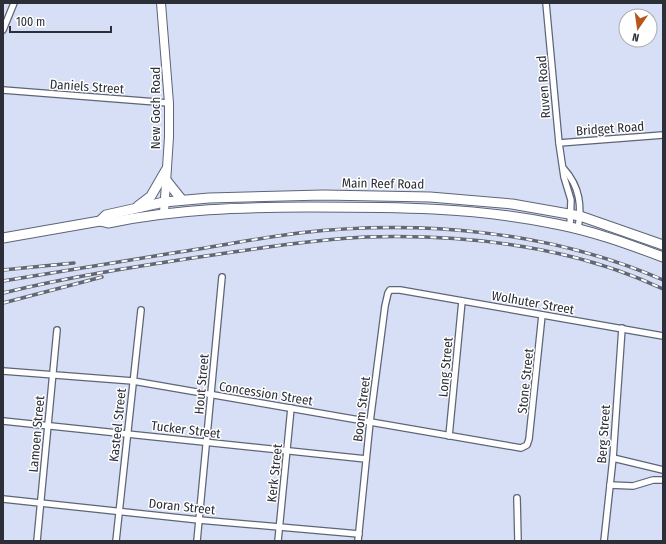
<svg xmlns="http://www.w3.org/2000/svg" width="666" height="544" font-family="'Fira Sans Condensed',sans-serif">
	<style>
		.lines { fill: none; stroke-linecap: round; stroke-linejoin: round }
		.street-casing { stroke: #5e6578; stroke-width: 8 }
		.secondary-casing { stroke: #5e6578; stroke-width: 10 }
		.primary-casing { stroke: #5e6578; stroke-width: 11 }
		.street { stroke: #fff; stroke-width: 5.5 }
		.secondary { stroke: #fff; stroke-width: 8 }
		.primary { stroke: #fff; stroke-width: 9 }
		.rail-casing { stroke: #626774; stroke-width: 3.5 }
		.rail { stroke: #fff; stroke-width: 2; stroke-dasharray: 6; stroke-linecap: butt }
		.labels { text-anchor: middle; stroke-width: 3; stroke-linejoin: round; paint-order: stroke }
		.street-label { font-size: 13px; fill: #2c2f38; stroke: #fff }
	</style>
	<rect width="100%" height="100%" fill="#d6dff5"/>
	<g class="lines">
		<g class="street-casing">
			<g id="street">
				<polyline points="546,3 559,143 564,177 571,200 570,227"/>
				<polyline points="3,30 14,3"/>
				<polyline points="3,90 169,103"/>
				<polyline points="559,143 663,135"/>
				<path d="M564,169C580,187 582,206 578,229"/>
				<polyline points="3,371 133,381 521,448 527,445 529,439 542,315"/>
				<polyline points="3,421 366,459"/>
				<polyline points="449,436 462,301"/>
				<polyline points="613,458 663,470"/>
				<polyline points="610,485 633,486 653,480 663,480"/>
				<polyline points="517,498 518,541"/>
				<polyline points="3,499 199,520 359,534"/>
				<polyline points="37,541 57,330"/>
				<polyline points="116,541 141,310"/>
				<polyline points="197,541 222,277"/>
				<polyline points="278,541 291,408"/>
				<polyline points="358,541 370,422 385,306 388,293 390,290 400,290 663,336"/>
				<polyline points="604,541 613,458 622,328"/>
			</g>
		</g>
		<g class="secondary-casing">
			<polyline id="secondary" points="161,3 169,103 169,137 164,213"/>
		</g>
		<g class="primary-casing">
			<g id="primary">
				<polyline points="166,180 182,200"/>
				<polyline points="138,206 151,196 166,170"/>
				<polyline points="100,221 106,215 164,202 209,198 323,195 430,197 512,204 580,216 663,245"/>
				<path d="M3,238L100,221L108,223C175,209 242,207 310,207C392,207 475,207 556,224C593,231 628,244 663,257"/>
			</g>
		</g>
		<use href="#street" class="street"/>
		<use href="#secondary" class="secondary"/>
		<use href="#primary" class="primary"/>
		<g class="rail-casing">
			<g id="rail">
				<polyline points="3,270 74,263"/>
				<path d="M3,281C62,271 121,262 179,252C219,246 259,238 299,233C420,219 551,231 663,280"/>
				<path d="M3,293C68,277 133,267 199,257C254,249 310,240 366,237C466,234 572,246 663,289"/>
				<polyline points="3,303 102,277"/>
			</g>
		</g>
		<use href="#rail" class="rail"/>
	</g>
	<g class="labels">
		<g class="street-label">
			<text transform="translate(87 86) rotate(4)" y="5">Daniels Street</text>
			<text transform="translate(543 87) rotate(-94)" y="5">Ruven Road</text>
			<text transform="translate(155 108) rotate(-90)" y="5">New Goch Road</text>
			<text transform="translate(610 128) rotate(-4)" y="5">Bridget Road</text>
			<text transform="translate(383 183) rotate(1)" y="5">Main Reef Road</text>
			<text transform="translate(533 302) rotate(10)" y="5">Wolhuter Street</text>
			<text transform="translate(445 367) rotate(-85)" y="5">Long Street</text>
			<text transform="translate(525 381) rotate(-84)" y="5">Stone Street</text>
			<text transform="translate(201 384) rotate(-85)" y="5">Hout Street</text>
			<text transform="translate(266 393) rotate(9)" y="5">Concession Street</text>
			<text transform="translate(361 409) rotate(-83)" y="5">Boom Street</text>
			<text transform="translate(117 425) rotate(-84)" y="5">Kasteel Street</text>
			<text transform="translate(186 429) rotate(7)" y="5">Tucker Street</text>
			<text transform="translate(36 434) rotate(-85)" y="5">Lamoen Street</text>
			<text transform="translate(603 434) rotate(-86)" y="5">Berg Street</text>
			<text transform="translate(274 473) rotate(-84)" y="5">Kerk Street</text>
			<text transform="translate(182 506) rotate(6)" y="5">Doran Street</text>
		</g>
	</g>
	<rect width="666" height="544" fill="none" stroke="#2c2f38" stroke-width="8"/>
	<g transform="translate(638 28) rotate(193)"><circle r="19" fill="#ffffff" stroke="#abacaf"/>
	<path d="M0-3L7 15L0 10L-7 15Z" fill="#b7551a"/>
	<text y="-6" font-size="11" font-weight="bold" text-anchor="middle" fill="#2c2f38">N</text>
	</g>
	<path d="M10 26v6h101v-6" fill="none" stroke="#2c2f38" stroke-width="2"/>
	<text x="16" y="26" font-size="12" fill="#2c2f38" stroke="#ffffff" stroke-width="3" paint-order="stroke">100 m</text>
</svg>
